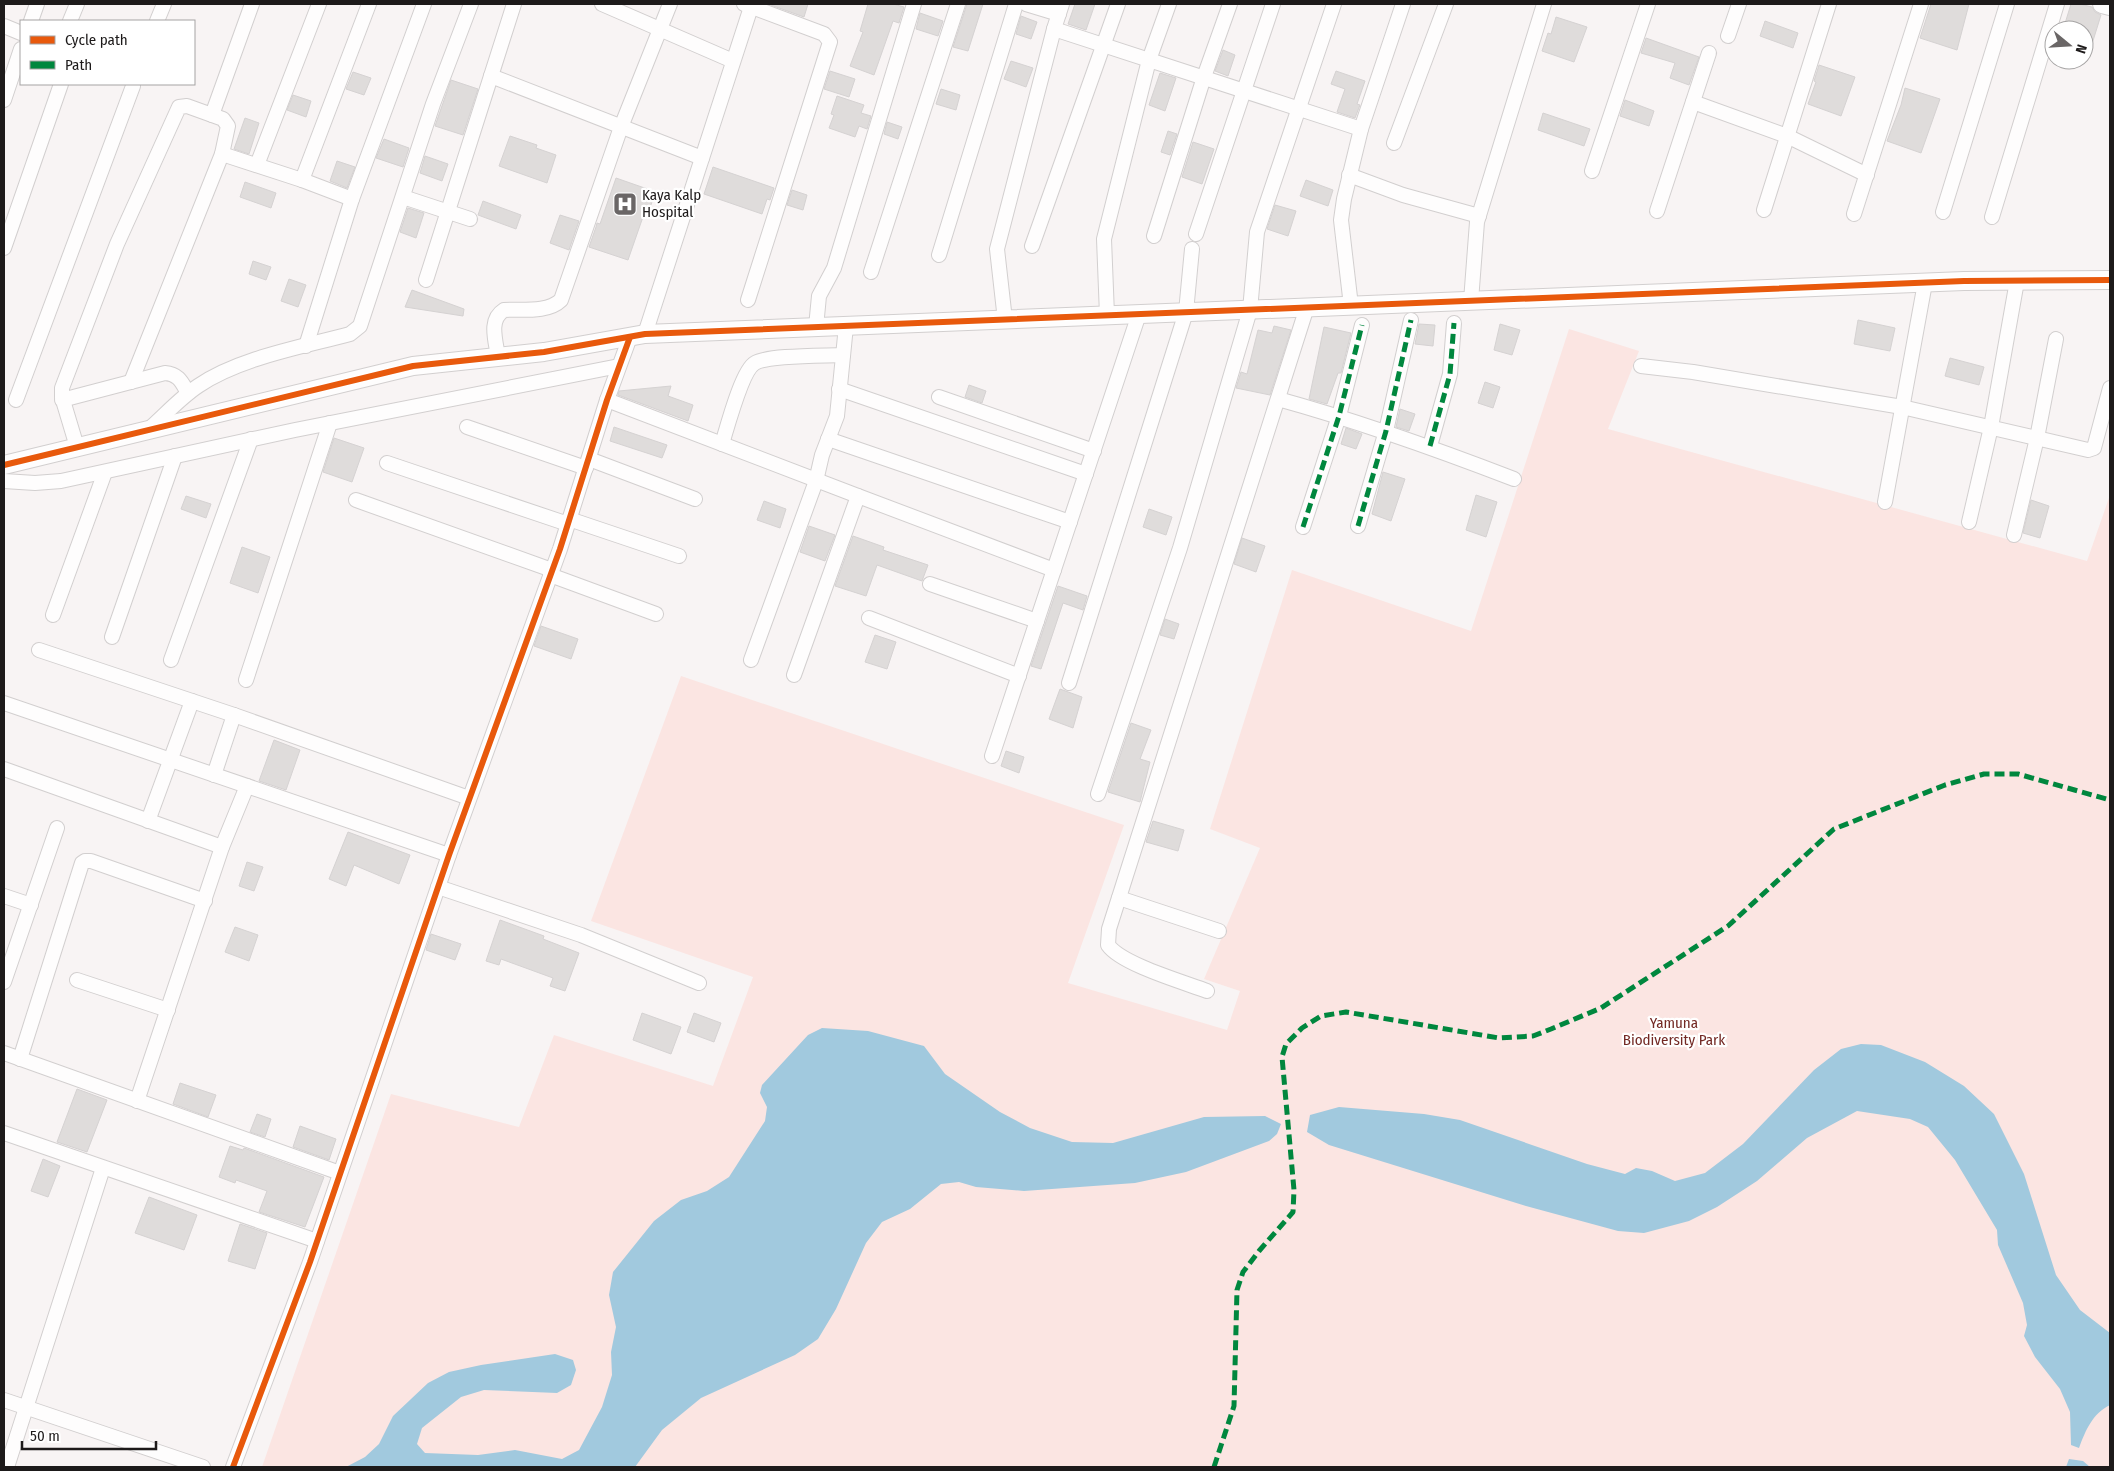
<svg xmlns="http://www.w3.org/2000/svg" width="2114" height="1471" font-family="'Fira Sans Condensed',sans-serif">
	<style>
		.green { fill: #fbe5e2 }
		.water { fill: #a1c9de }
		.building { fill: #dfdcdb; stroke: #d5d2d2 }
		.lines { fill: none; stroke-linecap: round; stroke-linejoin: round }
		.minor-casing { stroke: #d2cfcf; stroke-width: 16 }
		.tertiary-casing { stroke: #d2cfcf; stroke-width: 20 }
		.minor { stroke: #fefdfd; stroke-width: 14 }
		.tertiary { stroke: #fefdfd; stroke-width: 18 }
		.quiet { stroke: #00873e; stroke-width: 5; stroke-dasharray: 10 5; stroke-linecap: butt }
		.cycleway-casing { stroke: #fff; stroke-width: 9 }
		.cycleway { stroke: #e8590c; stroke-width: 6 }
		.labels { text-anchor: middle; stroke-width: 4.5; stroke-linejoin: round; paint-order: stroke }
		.poi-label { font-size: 15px; fill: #1d1a1a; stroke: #fff; text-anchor: start }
		.park-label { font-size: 15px; fill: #732924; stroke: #fff }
	</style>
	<rect width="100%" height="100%" fill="#f8f4f4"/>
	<polygon class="green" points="1569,329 1639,351 1608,429 2087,561 2110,495 2110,1467 262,1467 391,1094 519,1127 554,1035 713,1086 753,977 591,921 681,676 1124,825 1068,983 1227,1030 1240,991 1204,979 1260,848 1210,829 1292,570 1471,631"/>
	<g class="water">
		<polygon points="822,1028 868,1031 924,1046 945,1074 1000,1112 1030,1128 1072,1142 1113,1143 1204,1117 1265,1116 1281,1124 1277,1134 1269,1141 1186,1172 1135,1183 1024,1191 976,1187 959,1182 941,1184 910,1209 882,1222 866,1243 836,1309 818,1339 795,1355 701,1398 662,1430 635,1467 346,1467 365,1457 379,1444 393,1416 428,1383 449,1372 481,1365 555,1354 573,1360 576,1370 571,1385 557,1393 484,1390 461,1397 422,1428 417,1444 425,1453 478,1455 515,1450 562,1459 579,1450 602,1407 612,1375 611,1352 616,1327 609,1295 613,1272 654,1221 681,1200 707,1191 729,1177 765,1121 767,1107 760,1093 762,1085 808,1035"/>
		<path d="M1861,1044L1881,1045L1925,1062L1964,1086L1994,1114L2024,1174L2056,1275L2080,1310L2110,1333V1405C2092,1414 2086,1430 2079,1448L2071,1445L2070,1412L2060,1389L2035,1357L2024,1336L2027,1325L2023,1303L1998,1245L1997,1230L1955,1160L1928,1127L1910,1119L1857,1111L1807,1138L1757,1181L1717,1207L1689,1221L1644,1233L1618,1231L1526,1206L1329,1145L1307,1132L1310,1115L1339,1107L1424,1114L1460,1120L1587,1164L1625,1174L1636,1168L1652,1171L1675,1181L1705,1173L1743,1144L1814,1070L1841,1049Z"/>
		<polygon points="2069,1459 2083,1461 2090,1467 2066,1467"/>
	</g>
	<g class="building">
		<polygon points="768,4 808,4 804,17"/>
		<polygon points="868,4 893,4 904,7 899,23 893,21 874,75 850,66 863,32 860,31"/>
		<polygon points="967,4 983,4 968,51 953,47"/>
		<polygon points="1075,4 1095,4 1086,30 1068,24"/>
		<polygon points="1931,4 1969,4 1957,50 1920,38"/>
		<polygon points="2071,4 2080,4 2092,7 2095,12 2101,15 2087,60 2084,59 2084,30 2063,30"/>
		<polygon points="920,13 943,21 938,36 916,29"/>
		<polygon points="1021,16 1037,22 1031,39 1016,34"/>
		<polygon points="1556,17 1587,27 1574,62 1542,51 1548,33 1551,34"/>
		<polygon points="1765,21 1798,33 1793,48 1760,36"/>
		<polygon points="1646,38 1699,57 1689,85 1670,78 1675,63 1641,53"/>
		<polygon points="1223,50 1235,55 1228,76 1215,71"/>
		<polygon points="1011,61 1033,68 1026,87 1004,79"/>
		<polygon points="1819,65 1855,77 1841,116 1808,104 1816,82 1814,81"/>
		<polygon points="830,71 855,79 849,97 824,89"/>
		<polygon points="1336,71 1365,81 1357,104 1360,105 1355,118 1337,112 1345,89 1331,84"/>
		<polygon points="353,72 371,78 364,95 346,89"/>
		<polygon points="1160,73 1176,78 1165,111 1149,105"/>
		<polygon points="451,80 478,89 463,135 435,126"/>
		<polygon points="1905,88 1940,99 1921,153 1887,141 1901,105"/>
		<polygon points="941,89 960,95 956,110 936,104"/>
		<polygon points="293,95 311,101 306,117 287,110"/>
		<polygon points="837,96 864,105 861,113 871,116 867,129 859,126 855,137 829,128 834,115 831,114"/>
		<polygon points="1625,100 1654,111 1649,126 1620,116"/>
		<polygon points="1543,113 1590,129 1584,146 1538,130"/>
		<polygon points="245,118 259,123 249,154 234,149"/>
		<polygon points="887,122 902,127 898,139 884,134"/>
		<polygon points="1168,131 1177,134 1170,155 1161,152"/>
		<polygon points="510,136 537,145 536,148 556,155 547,183 499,166"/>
		<polygon points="384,139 409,148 403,167 376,158"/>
		<polygon points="1193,142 1214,149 1202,184 1182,177"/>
		<polygon points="425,156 448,164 442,181 420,173"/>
		<polygon points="337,161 355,167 347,188 330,181"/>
		<polygon points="713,167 774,188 770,200 767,199 762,214 704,194"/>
		<polygon points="616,178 656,192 647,215 644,214 628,260 589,247 596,227 597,223 600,224"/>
		<polygon points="1306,180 1333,190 1328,206 1300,196"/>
		<polygon points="245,182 276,193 271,208 240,197"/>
		<polygon points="792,190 807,195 803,210 787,205"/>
		<polygon points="483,201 521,215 516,229 478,215"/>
		<polygon points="1275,205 1296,211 1288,236 1267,229"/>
		<polygon points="408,208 424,213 416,238 400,232"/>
		<polygon points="560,215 579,221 569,250 550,243"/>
		<polygon points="253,261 271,267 266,280 249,274"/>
		<polygon points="289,279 306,285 298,307 281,301"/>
		<polygon points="412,290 464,309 463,316 405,307"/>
		<polygon points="1858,320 1895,328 1890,351 1854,344"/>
		<polygon points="1419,324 1435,325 1433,346 1415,344"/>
		<polygon points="1500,324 1520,330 1512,355 1494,350"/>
		<polygon points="1274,326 1291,330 1270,395 1236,388 1241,372 1247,374 1258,330 1272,333"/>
		<polygon points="1324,327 1351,333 1341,373 1338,373 1327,404 1309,399"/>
		<polygon points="1950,358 1984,367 1979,385 1945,376"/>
		<polygon points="1485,382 1500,387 1493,408 1478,403"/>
		<polygon points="969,385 986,391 982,403 965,397"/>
		<polygon points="671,386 668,396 693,405 688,421 618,395 619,391"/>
		<polygon points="1400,409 1415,414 1409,431 1396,427"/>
		<polygon points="614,427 667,445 662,458 610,441"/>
		<polygon points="1346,428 1362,434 1356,449 1341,444"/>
		<polygon points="334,438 364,448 352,482 323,472"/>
		<polygon points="1383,472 1405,479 1391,521 1372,514"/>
		<polygon points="1476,495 1497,502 1486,537 1466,530"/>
		<polygon points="186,496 211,504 206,518 181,509"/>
		<polygon points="2031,500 2049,506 2040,538 2023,533"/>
		<polygon points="764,501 786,509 780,528 757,520"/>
		<polygon points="1149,509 1172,517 1166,535 1143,527"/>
		<polygon points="809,526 835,535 825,561 800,552"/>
		<polygon points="853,536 884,547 883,550 928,565 922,581 877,565 866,596 835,586"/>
		<polygon points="1242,538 1265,546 1256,572 1234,564"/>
		<polygon points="242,547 270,557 258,593 230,583"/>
		<polygon points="1058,586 1087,596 1083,610 1063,603 1041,669 1031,666"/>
		<polygon points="1165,619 1179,624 1174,639 1160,635"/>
		<polygon points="541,626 578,639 571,659 534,646"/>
		<polygon points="875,635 896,642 887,669 865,662"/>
		<polygon points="1060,689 1082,697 1073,728 1049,719"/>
		<polygon points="1131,723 1151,730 1140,759 1150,762 1140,802 1108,792"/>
		<polygon points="274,740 300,750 286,790 259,781"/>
		<polygon points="1006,751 1024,757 1019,773 1001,766"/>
		<polygon points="1153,821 1184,830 1178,851 1146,842"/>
		<polygon points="348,832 410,855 399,884 354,865 346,886 329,879"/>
		<polygon points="247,862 263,867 254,891 239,886"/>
		<polygon points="500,920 544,936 543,939 579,953 565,991 550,986 553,978 501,959 499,965 486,961"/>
		<polygon points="235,927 258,935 249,961 225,952"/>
		<polygon points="431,934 461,944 455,960 426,950"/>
		<polygon points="642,1013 681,1027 671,1054 633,1040"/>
		<polygon points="694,1013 721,1023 714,1042 687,1032"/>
		<polygon points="180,1083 216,1095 208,1117 173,1104"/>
		<polygon points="77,1089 107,1100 87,1152 57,1142"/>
		<polygon points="257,1114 271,1119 265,1137 250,1132"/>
		<polygon points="300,1126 336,1139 329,1160 293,1147"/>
		<polygon points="230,1146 243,1150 244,1148 324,1177 305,1227 259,1212 267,1191 236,1180 235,1183 219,1177"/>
		<polygon points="43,1159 60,1166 48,1197 31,1191"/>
		<polygon points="149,1197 197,1215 184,1250 135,1233"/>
		<polygon points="240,1224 267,1233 255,1269 228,1261"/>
	</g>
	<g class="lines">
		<g class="minor-casing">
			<g id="minor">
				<polyline points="602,4 733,61"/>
				<polyline points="744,4 824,34 830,42 748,300"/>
				<polyline points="1026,4 1059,14"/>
				<polyline points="31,21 37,4"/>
				<polyline points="70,21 77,4"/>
				<polyline points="157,21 164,4"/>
				<polyline points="4,26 21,33"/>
				<polyline points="1054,29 1361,129"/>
				<polyline points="1728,36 1739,4"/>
				<polyline points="491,76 702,158"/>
				<polyline points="4,100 21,49"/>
				<polyline points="1693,102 1787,136 1867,175"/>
				<polyline points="1394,143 1446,4"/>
				<polyline points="222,154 302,180"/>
				<polyline points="257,165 319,4"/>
				<polyline points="1592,171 1648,4"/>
				<polyline points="1349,175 1403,195 1479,216"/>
				<polyline points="403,197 470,219"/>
				<polyline points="352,199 302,180 369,4"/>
				<polyline points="1764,210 1829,4"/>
				<polyline points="1657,211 1709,53"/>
				<polyline points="1943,212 2007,4"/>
				<polyline points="1854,214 1921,4"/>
				<polyline points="1992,217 2057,4"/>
				<polyline points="1196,234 1273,4"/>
				<polyline points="1154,236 1204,77 1230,4"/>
				<polyline points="1032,246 1118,4"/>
				<polyline points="4,248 61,84"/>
				<polyline points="939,255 1016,4"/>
				<polyline points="871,272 958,4"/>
				<polyline points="426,280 514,4"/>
				<polyline points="1471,301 1477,222 1544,4"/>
				<polyline points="1351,306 1341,220 1344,199 1361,129 1403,4"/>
				<polyline points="1107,315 1104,239 1149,60 1169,4"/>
				<polyline points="1005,320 997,249 1054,29 1062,4"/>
				<polyline points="816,327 819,296 834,268 914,4"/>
				<polyline points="645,334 752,4"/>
				<polyline points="306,346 352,199 424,4"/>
				<path d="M498,357C496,341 488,320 504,310C521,309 548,313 561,300L621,127L670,4"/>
				<polyline points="1641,366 1693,372 1902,407 2088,450 2094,448 2110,388"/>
				<polyline points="131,382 222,154 228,126 223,119 212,115 252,4"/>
				<polyline points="839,389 1086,474"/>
				<polyline points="939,397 1094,451"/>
				<path d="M1278,399C1358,421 1436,449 1514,479"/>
				<polyline points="16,400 133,86"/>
				<path d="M62,400L165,373C179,374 182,383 188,393"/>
				<polyline points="607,400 858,496 794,675"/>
				<polyline points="467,427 586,468"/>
				<path d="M149,429C165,415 180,398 198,386C239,358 302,347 350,334L360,326L433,104L471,4"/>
				<polyline points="828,439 1070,522"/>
				<path d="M722,444C727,428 742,370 755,363C768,355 825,356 843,355"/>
				<polyline points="1430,446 1450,374 1454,323"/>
				<polyline points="77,447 62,397 62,388 117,244 179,107 187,106 212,115"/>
				<polyline points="589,459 695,499"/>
				<polyline points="387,463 568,524"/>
				<polyline points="4,481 35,483 61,481 295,430 619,366"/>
				<polyline points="858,496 1054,570"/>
				<polyline points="356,500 552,570"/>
				<polyline points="1885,502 1925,283"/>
				<polyline points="569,519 679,556"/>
				<polyline points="1969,522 1991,427 2017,281"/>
				<polyline points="1358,526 1386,431 1411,320"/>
				<polyline points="1303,527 1339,416 1362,325"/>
				<polyline points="2014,535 2037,438 2056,339"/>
				<polyline points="550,575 656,614"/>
				<polyline points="930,584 1037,621"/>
				<polyline points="53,615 105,472"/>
				<polyline points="869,618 1019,676"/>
				<polyline points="112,637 175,456"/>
				<polyline points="39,650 234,715 469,798"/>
				<polyline points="171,660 251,439"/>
				<polyline points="751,660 816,481 822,455 837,416 846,326"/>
				<polyline points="246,680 330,423"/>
				<polyline points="1069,683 1186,312 1192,249"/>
				<polyline points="4,703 449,855"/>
				<polyline points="992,756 1139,314"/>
				<polyline points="4,769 222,847"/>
				<polyline points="214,775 234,715"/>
				<polyline points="1098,794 1180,548 1250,310 1257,232 1334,4"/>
				<polyline points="148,821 192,701"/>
				<polyline points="438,887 581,935 699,983"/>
				<polyline points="4,896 31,905"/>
				<polyline points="1119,898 1219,931"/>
				<polyline points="77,980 168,1010"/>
				<polyline points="4,982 57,828"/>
				<path d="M1207,991C1183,982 1121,964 1108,945L1109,929L1307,307"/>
				<polyline points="4,1053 340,1173"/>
				<polyline points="20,1059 82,863 85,861 91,861 205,901"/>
				<polyline points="137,1101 222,847 247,786"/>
				<polyline points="4,1133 317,1241"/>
				<polyline points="4,1400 203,1467"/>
				<polyline points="7,1467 103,1168"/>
				<polyline points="233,1467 310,1262 449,855 560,549 607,400 630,337"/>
			</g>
		</g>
		<g class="tertiary-casing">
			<g id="tertiary">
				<polyline points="2102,4 2110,6"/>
				<polyline points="4,465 413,366 544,352 645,334 1964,281 2110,280"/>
			</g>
		</g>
		<use href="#minor" class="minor"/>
		<use href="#tertiary" class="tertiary"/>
		<g class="quiet">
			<polyline points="1430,446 1450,374 1454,323"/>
			<polyline points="1358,526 1386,431 1411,320"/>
			<polyline points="1303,527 1339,416 1362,325"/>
			<polyline points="1214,1467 1234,1406 1237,1290 1243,1272 1259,1251 1293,1212 1294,1190 1282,1057 1286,1044 1302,1028 1321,1016 1346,1012 1499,1038 1533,1036 1551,1029 1601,1008 1728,926 1834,829 1945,785 1984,774 2018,774 2110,800"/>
		</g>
		<g class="cycleway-casing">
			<g id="cycleway">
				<polyline points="4,465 413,366 544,352 645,334 1964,281 2110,280"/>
				<polyline points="233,1467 310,1262 449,855 560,549 607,400 630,337"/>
			</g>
		</g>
		<use href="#cycleway" class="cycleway"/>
	</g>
	<defs>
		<g id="hospital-square" transform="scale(1.25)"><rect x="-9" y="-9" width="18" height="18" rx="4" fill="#6a6666" stroke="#fff"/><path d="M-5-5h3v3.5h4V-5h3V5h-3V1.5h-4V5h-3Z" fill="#fff"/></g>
	</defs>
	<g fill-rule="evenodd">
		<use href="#hospital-square" x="625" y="204"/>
	</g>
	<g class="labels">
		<g class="poi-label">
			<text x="642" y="200">Kaya Kalp<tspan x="642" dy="17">Hospital</tspan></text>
		</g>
		<g class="park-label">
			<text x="1674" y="1028">Yamuna<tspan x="1674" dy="17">Biodiversity Park</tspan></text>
		</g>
	</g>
	<rect width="2114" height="1471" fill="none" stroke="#1d1a1a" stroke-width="10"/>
	<rect x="20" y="20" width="175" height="65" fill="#ffffff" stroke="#a5a3a3"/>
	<rect x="30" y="36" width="25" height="8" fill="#e8590c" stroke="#a5a3a3"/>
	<text x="65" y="45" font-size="15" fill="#1d1a1a">Cycle path</text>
	<rect x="30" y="61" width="25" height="8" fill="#00873e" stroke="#a5a3a3"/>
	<text x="65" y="70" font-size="15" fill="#1d1a1a">Path</text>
	<g transform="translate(2069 45) rotate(108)"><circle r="24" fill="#ffffff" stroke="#a5a3a3"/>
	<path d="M0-4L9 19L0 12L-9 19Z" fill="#6a6666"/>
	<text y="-8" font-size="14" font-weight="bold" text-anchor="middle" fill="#1d1a1a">N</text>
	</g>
	<path d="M22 1441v8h134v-8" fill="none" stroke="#1d1a1a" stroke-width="2.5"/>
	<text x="30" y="1441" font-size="15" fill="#1d1a1a" stroke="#ffffff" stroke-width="4" paint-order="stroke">50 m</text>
</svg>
